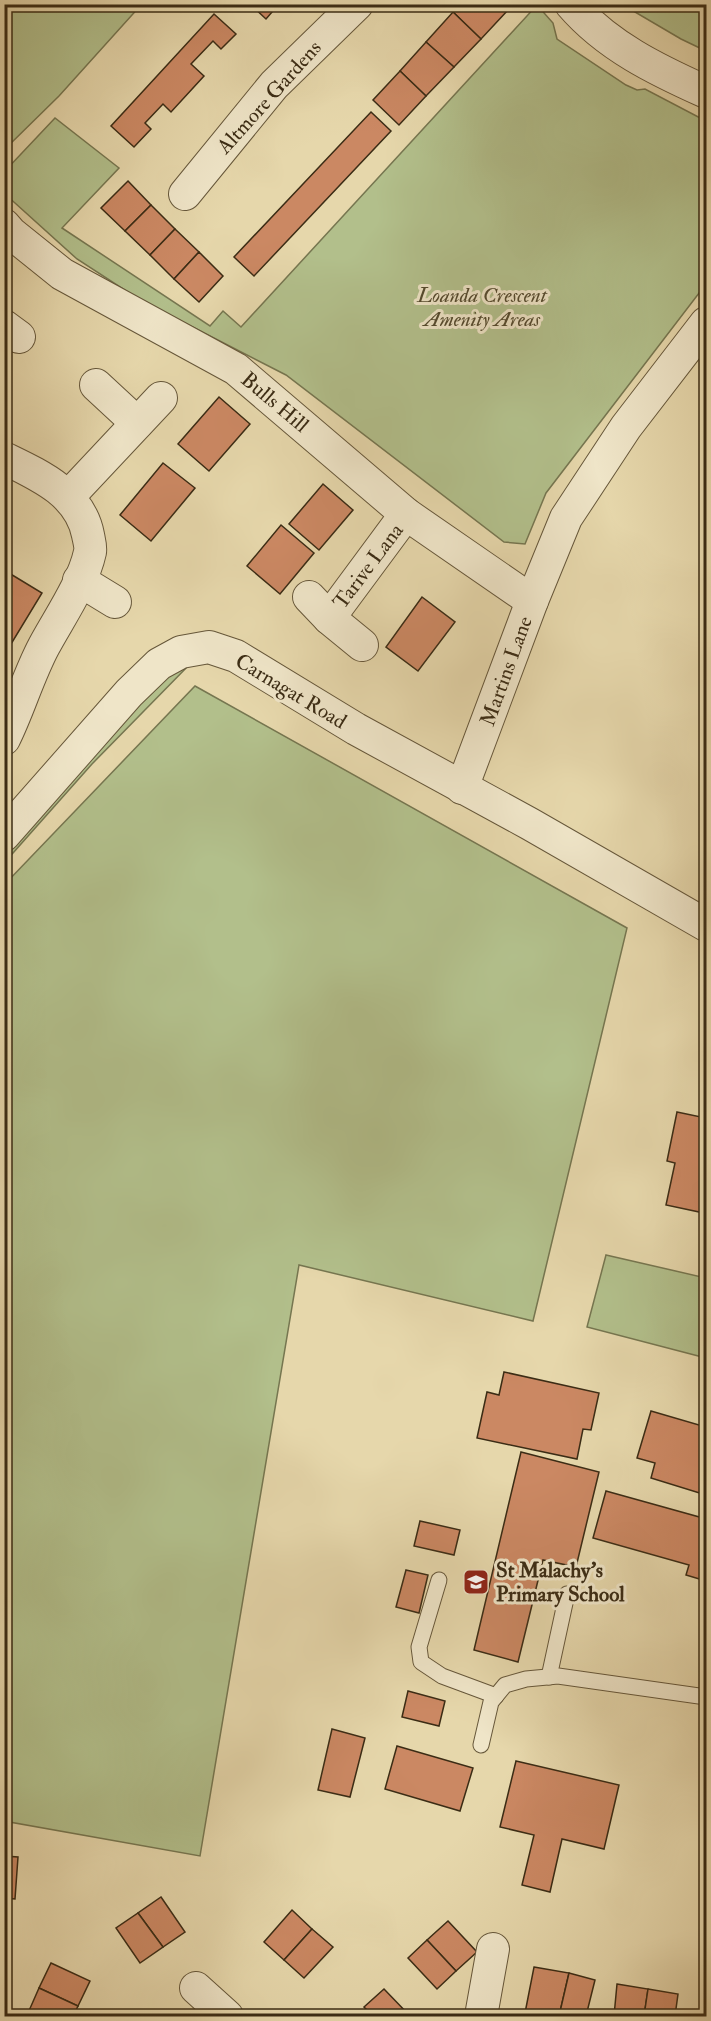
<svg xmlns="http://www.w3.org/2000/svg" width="711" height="2021" font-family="'IM FELL Double Pica',serif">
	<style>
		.green { fill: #b2bf8b; stroke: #767650; stroke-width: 1.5 }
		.building { fill: #cb8863; stroke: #3b2c15; stroke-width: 1.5 }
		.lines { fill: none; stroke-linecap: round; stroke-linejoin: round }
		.service-casing { stroke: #66573a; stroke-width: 17 }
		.minor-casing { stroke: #66573a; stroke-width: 34 }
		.service { stroke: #efe5c8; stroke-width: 15 }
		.minor { stroke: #efe5c8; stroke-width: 32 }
		.labels { text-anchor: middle; stroke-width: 6; stroke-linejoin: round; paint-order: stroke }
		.street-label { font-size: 21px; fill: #3b2c15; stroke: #efe5c8 }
		.park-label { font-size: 21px; font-style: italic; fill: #53492d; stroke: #efe5c8 }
		.poi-label { font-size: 21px; font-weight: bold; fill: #3b2c15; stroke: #efe5c8; text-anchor: start }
	</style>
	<rect width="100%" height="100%" fill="#e6d7ab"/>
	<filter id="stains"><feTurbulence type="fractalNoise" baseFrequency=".00333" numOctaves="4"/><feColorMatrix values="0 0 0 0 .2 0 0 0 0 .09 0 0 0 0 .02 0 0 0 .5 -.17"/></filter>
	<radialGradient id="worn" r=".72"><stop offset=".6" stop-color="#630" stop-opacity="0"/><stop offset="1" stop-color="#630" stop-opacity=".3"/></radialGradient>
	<g class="green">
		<polygon points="5,4 141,5 59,96 5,149"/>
		<polygon points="537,5 553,23 557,39 626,85 637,90 645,89 706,121 706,284 546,493 525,544 504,542 286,375 140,300 77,259 5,194 4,172 55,118 119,168 62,228 210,326 223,311 241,327"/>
		<polygon points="623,5 706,5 706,51 681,39"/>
		<path d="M180,664H190L92,764L5,862V855C61,790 115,720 180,664Z"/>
		<polygon points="195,686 627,928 533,1321 299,1265 200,1856 4,1821 5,884"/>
		<polygon points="606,1255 706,1278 706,1358 587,1327"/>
	</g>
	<g class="building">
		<polygon points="250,4 279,4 266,19"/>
		<polygon points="460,4 502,4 508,10 481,39 453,12"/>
		<polygon points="453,12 481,39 454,67 426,42"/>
		<polygon points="214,14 236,34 221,49 213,41 191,64 204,76 171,112 163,104 145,123 151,129 134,147 111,126"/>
		<polygon points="426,42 454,67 426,96 400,71"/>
		<polygon points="400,71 426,96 399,125 373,100"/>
		<polygon points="371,112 391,131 254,276 234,257"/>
		<polygon points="128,181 151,205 125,231 101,208"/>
		<polygon points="151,205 175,229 150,255 125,231"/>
		<polygon points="175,229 199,252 174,279 150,255"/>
		<polygon points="199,252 223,276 199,302 174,279"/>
		<polygon points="219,397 250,424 209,471 178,444"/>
		<polygon points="163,463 195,488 151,541 120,515"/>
		<polygon points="323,484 353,510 319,550 289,524"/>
		<polygon points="281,525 314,553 280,594 247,566"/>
		<polygon points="4,570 42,593 8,649 4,647"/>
		<polygon points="422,597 455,622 418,671 386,647"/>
		<polygon points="677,1112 706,1118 706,1201 704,1213 666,1205 675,1163 667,1161"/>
		<polygon points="504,1372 599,1393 591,1430 583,1429 577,1459 477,1438 487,1392 499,1395"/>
		<polygon points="651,1411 706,1427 706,1495 651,1478 655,1463 637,1458"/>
		<polygon points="521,1452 599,1472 576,1567 543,1560 518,1662 474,1650"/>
		<polygon points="606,1491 703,1518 706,1505 706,1581 686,1575 689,1565 593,1538"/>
		<polygon points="420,1521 460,1530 454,1555 414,1546"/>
		<polygon points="406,1570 428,1575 419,1613 396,1607"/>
		<polygon points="408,1691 445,1701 439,1726 402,1717"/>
		<polygon points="332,1729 365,1738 350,1797 318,1790"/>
		<polygon points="397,1746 473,1768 460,1811 385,1789"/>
		<polygon points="516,1761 619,1785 604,1849 562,1839 550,1892 522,1885 534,1835 500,1827"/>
		<polygon points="4,1856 18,1857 15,1899 4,1898"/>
		<polygon points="161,1897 185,1932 163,1947 138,1913"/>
		<polygon points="292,1910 312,1929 284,1960 264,1942"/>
		<polygon points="138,1913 163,1947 140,1963 116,1928"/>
		<polygon points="448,1921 477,1952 456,1971 427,1940"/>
		<polygon points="312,1929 333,1947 304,1978 284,1960"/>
		<polygon points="427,1940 456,1971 437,1989 408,1958"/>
		<polygon points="51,1963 90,1981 78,2006 39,1988"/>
		<polygon points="534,1967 569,1973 559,2016 540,2016 525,2013"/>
		<polygon points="569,1973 595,1980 586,2016 559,2016"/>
		<polygon points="617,1984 648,1989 644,2016 614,2016"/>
		<polygon points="39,1988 78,2006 73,2016 36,2016 28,2013"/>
		<polygon points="384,1989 410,2016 373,2016 364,2007"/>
		<polygon points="648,1989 678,1994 675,2016 644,2016"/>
	</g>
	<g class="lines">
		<g class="service-casing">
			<g id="service">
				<polyline points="439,1580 419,1647 421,1662 442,1676 496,1696"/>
				<polyline points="549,1677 567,1594"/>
				<polyline points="481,1745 491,1702 505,1685 526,1679 558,1676 706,1697"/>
			</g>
		</g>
		<g class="minor-casing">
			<g id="minor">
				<path d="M571,4C607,46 657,70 706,92"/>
				<polyline points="185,194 274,85 357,4"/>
				<polyline points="4,225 11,233 62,274 236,369 406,514 532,601"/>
				<polyline points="4,326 19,337"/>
				<polyline points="96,385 137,423"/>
				<path d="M4,458C39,475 80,493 88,535C89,540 91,547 90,552C83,584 59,618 44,646C28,676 19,709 4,739"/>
				<polyline points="69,496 161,398"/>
				<polyline points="79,580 115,602"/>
				<polyline points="309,597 329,618 362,645"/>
				<polyline points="329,618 406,514"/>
				<polyline points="462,788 532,601 566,518 626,427 706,323"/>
				<polyline points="4,835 129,693 159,664 181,652 209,647 236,656 356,729 530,824 706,925"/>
				<polyline points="196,1988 227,2016"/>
				<polyline points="481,2016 493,1949"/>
			</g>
		</g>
		<use href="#service" class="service"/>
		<use href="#minor" class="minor"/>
	</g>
	<defs>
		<g id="school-square" transform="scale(1.35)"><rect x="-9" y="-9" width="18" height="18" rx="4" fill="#8f2418" stroke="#efe5c8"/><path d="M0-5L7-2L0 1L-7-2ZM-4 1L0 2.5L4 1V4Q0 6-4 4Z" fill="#fff"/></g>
	</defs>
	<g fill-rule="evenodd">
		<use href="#school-square" x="476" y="1582"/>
	</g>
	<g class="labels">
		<g class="street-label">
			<text transform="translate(269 97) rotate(-48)" y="7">Altmore Gardens</text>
			<text transform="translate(275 402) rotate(40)" y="7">Bulls Hill</text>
			<text transform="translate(368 566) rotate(-53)" y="7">Tarive Lana</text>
			<text transform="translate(506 671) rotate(-70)" y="7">Martins Lane</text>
			<text transform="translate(291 691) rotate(31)" y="7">Carnagat Road</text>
		</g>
		<g class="park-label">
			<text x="482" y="302">Loanda Crescent<tspan x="482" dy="24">Amenity Areas</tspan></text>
		</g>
		<g class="poi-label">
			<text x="496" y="1577">St Malachy's<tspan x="496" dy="24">Primary School</tspan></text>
		</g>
	</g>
	<rect width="711" height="2021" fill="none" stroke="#e6d7ab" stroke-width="24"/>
	<rect x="6" y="6" width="699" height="2009" fill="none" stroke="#3b2c15" stroke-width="3"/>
	<rect x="12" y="12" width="687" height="1997" fill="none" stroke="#3b2c15" stroke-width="1.5"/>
	<rect width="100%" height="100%" filter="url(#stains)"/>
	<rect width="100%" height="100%" fill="url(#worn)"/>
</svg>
